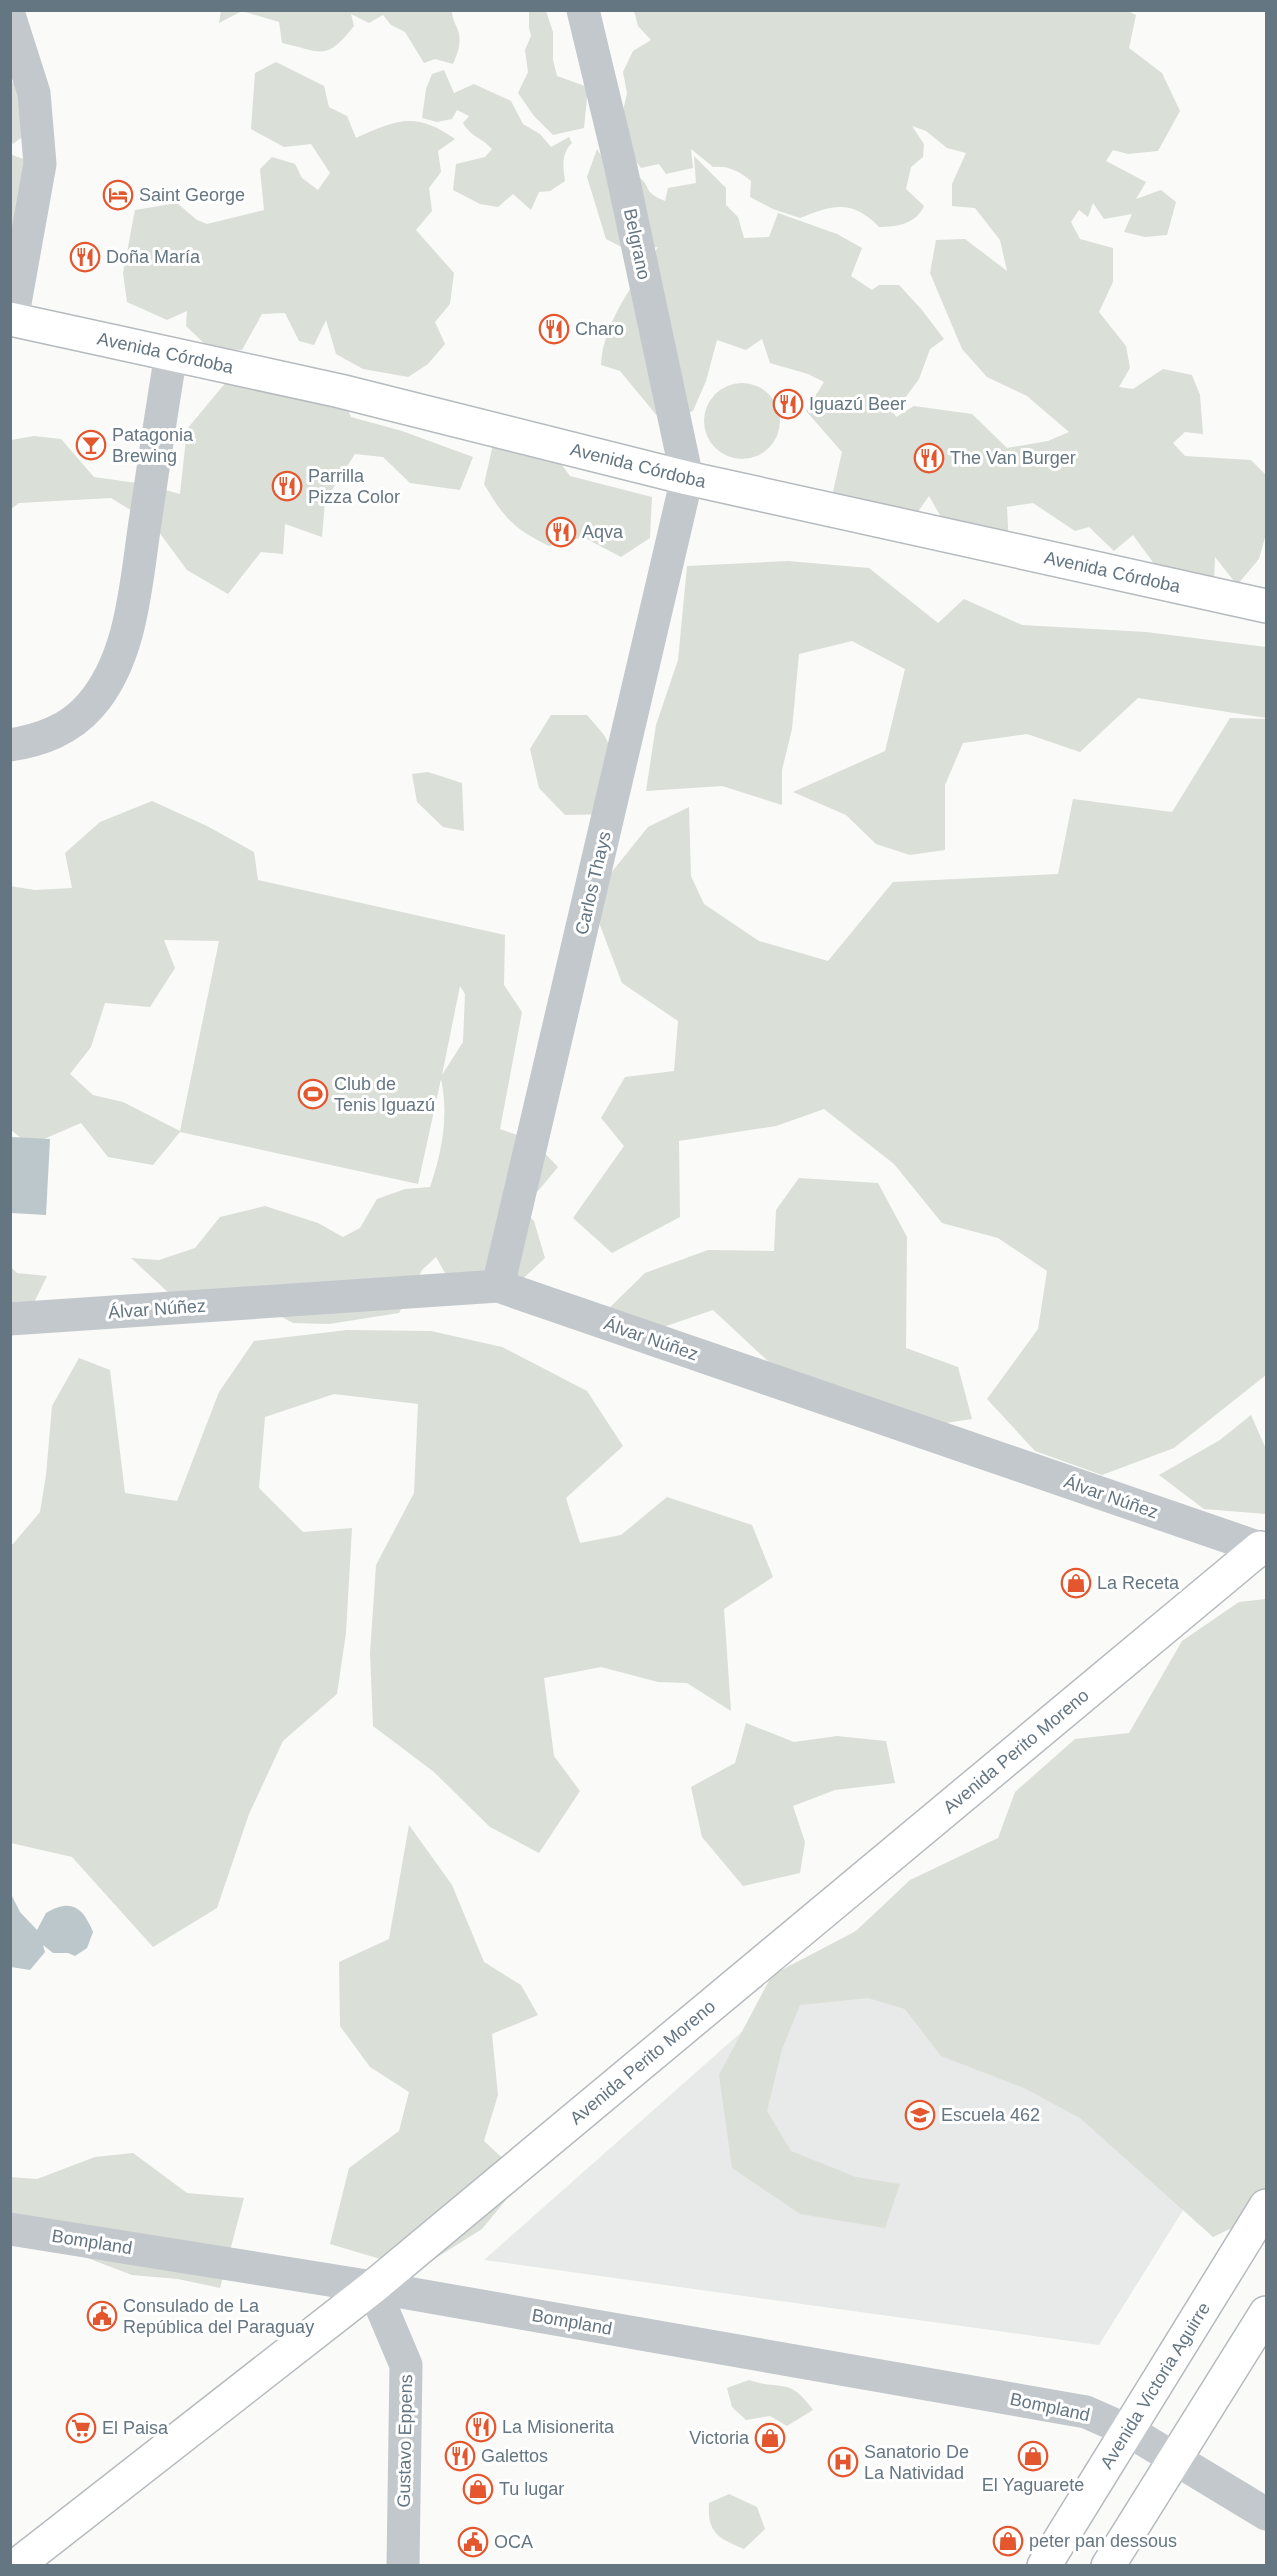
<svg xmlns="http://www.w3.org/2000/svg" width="1277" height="2576" font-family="Arial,sans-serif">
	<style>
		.built { fill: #e8e9e9 }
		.green { fill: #dadfd7; fill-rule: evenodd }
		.water { fill: #bbc7cb }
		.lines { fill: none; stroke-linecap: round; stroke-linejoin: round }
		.major-casing { stroke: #b5babe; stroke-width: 36 }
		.minor { stroke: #c3c8cc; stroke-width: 33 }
		.major { stroke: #fff; stroke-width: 33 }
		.labels { text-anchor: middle; stroke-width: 6; stroke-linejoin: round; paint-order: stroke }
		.poi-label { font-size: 18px; fill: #657683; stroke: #fff; text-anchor: start }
		.street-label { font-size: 18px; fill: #657683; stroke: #fff }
	</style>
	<rect width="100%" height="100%" fill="#fafaf8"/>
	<polygon class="built" points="886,1904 1246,2109 1099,2345 484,2260"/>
	<g class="green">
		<path d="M1126,10L1136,15L1129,48L1162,73L1180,111L1158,151L1128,154L1113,150L1106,161L1146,182L1136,199L1161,190L1176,202L1167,235L1145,237L1124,232L1132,214L1104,219L1093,203L1088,217L1079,210L1071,222L1080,239L1113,248V282L1099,312L1126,346L1130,368L1119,387L1133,389L1163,369L1192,375L1200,395L1203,434L1185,432L1173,443L1185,456L1251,460L1266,475V534L1259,559L1237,585L1215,557L1214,581L1163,576L1133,535L1114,551L1089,527L1075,531L1033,503L1007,507L1009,547L954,540L929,496L905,530L828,514L842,452L806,411L824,382L808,374L770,363L762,339L746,350L717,340L706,381L693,411L663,423L620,371L601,365C603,322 635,282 658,247L629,251L606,239L587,177L597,149C612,175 622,163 639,177C652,187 642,192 665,201L668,188L696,183L694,156L726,188V205L738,217L744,238L769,237L778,213L837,234L862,248L851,276L872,290L879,285H899L922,310L944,339L930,349L919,379L905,398L887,402L896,417L914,406L972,414L1007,448L1048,441L1069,432L1027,396L987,377L962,349L930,273L936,240L965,239L1007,271L1000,240L975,208L952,206V184L966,153L947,148L926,131L912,126L924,144L923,157L911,167L906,189L924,206C916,224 897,227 879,227C852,199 833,205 800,218L773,209L750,197L751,181C741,172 728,165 713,167L691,149L693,168L666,174L659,164L641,168L626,148L621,120L627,93L623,72L633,51L651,40L638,26L634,11Z"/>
		<path d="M221,11H452C452,18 455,23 458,30C462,42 458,52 453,64L435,59L424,63L405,32L391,25L383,15L369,23L351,14L354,26C325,63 321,51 282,43L279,22L242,11L219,23Z"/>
		<polygon points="529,11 546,11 553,32 553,60 557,76 588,87 584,128 553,135 534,116 518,93 528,72 525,50 531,36 529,28"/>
		<path d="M276,62L324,86L329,107L347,116L356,138C397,120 415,111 455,139L438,151L441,172L429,188L432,211L416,230L454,273L450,304L435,322L445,344L428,364L408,377L363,369L336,354L326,320L314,345L299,341L285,313L262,314L242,350L209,348L186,326L187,311L167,320L127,302L123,273L135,210L177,203L197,220L207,224L264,210L260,169L272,157L295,164L302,178L318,190L330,173L311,144L284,147L251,129L255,73Z"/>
		<path d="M444,70L454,93L474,84L511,101L523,124L540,134L551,147L569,137L572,143C561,153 563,168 565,181L550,191L539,192L531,210L513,194L498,207L480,204L453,190L456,164L485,157L492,149C481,137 471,137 463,123L469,116L457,110L452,119L437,122L422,118L426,89L432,74Z"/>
		<polygon points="10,80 23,91 26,134 13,144 10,141"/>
		<polygon points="10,154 26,160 11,242"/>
		<polygon points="237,369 340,391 351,417 402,431 473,457 460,490 410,483 383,457 355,454 325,501 322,537 285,524 283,554 261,552 228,594 187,570 153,524 111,498 19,503 11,509 11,440 34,436 61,439 94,477 144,484 180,494 187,429"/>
		<circle cx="742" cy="421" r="38"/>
		<path d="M494,440L550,449L570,476L652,497L650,538L621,557L583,537L549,546C513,528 504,518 484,484Z"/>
		<polygon points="788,561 869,568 938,623 964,599 1022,625 1146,632 1266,647 1266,718 1138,698 1080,752 1027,734 963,743 945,785 945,850 910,855 876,844 846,815 793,792 885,751 905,669 852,641 799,654 792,729 782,770 782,805 722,786 646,791 656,725 678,660 687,566"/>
		<polygon points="551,715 587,715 604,735 629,782 610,814 565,815 539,788 530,749"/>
		<polygon points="1230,718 1266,719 1266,1375 1174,1448 1102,1475 1035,1451 987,1399 1038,1329 1047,1271 998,1238 942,1223 894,1164 824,1109 776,1126 679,1141 680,1217 612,1253 573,1218 624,1146 601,1118 625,1077 674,1071 678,1021 622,983 590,899 648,827 689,807 691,876 704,904 759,941 828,961 893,882 1058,874 1073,799 1172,812"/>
		<polygon points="428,772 462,783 464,831 443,827 417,802 412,774"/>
		<path d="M152,801L207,826L254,852L258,880L505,935L504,985L522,1012L500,1129L532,1140L558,1167L539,1190L517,1204L534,1221L545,1258L511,1290L454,1289L436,1257L422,1270L399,1313L329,1324L293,1323L254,1302L171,1295L131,1258L159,1260L195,1248L220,1217L265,1206L318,1223L343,1237L360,1228L377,1199L405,1189L430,1187C442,1152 449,1116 441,1079L418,1184L180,1132L153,1165L108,1157L81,1123L30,1145L11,1130L10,886L35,890L72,888L65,853L100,822ZM164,940L219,941L180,1131L123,1102L93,1095L70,1074L91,1047L105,1003L150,1007L175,968ZM460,986L465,994L463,1042L442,1075Z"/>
		<polygon points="799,1178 878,1183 907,1237 906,1348 958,1367 972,1419 913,1428 798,1389 713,1310 640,1335 597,1320 645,1273 708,1250 774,1251 776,1210"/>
		<polygon points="10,1266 17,1273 47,1276 22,1327 11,1326"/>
		<polygon points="347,1330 431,1331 502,1347 587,1391 623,1446 566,1498 580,1543 621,1535 667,1497 752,1525 773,1577 724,1609 731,1711 687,1683 658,1682 601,1667 544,1678 554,1756 580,1791 539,1853 490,1827 434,1772 373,1726 370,1653 376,1565 414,1493 418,1404 334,1394 265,1417 259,1488 303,1532 352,1528 346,1633 337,1694 283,1741 249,1814 217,1908 153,1947 72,1857 11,1843 11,1545 13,1544 40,1512 46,1475 52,1406 79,1358 110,1370 125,1493 177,1501 219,1392 254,1341"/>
		<polygon points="1251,1415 1266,1449 1266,1514 1204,1509 1159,1475 1220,1440"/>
		<polygon points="1266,1599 1266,2212 1213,2237 1080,2118 1024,2088 941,2056 905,2009 868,1998 800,2005 782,2049 767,2111 791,2151 856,2177 900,2184 885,2228 800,2214 732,2168 719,2075 772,1975 856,1931 910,1880 998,1838 1015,1792 1075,1739 1129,1733 1182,1641 1239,1602"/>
		<polygon points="746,1723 794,1742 837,1736 886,1741 895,1783 835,1790 793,1806 805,1842 800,1873 743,1886 702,1837 691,1787 735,1763"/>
		<polygon points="409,1825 452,1885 484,1962 521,1985 538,2015 492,2034 498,2095 484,2141 524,2178 482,2229 417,2270 330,2244 349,2168 399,2131 409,2092 370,2067 340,2026 339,1962 389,1939"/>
		<polygon points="133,2153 187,2193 244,2198 220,2288 178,2279 132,2275 11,2229 10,2177 37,2179 95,2157"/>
		<path d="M749,2380C782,2391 789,2376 813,2410L787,2426L770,2416L746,2420L732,2407L727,2388Z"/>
		<path d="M729,2494L757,2507L765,2529L744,2549C718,2538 707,2533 709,2503Z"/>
	</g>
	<g class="water">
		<polygon points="11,1137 50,1139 46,1215 11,1213"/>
		<path d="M11,1894L20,1912L37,1930L46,1913C71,1898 83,1907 93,1932L87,1948L75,1956L68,1953H53L43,1945L45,1952L30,1970L11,1967Z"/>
	</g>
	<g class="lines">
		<g class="major-casing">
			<g id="major">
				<path id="s1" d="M10,319L340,391L687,478L1266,606"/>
				<path id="s2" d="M16,2566L373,2287L1260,1548"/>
				<path id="s3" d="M1044,2566L1266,2206"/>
				<polyline points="1108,2566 1266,2313"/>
			</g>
		</g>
		<g class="minor">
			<polyline points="10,18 34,93 40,164 12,320"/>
			<path d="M10,745C41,740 69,730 90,706C134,656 136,578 146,516C154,462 162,408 171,354"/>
			<polyline points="498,1286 687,478 621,168 583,10"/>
			<polyline points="10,1319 498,1286 1266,1550"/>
			<polyline points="10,2229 373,2287 1086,2412 1129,2431 1266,2514"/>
			<polyline points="373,2287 406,2365 403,2566"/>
		</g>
		<use href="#major" class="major"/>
	</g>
	<defs>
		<g id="hotel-ring" transform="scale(1.5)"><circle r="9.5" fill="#fff" stroke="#e4572e" stroke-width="1.5"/><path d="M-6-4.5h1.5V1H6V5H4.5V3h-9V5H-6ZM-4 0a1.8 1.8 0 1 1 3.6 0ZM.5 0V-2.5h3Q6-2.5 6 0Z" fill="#e4572e"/></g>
		<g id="restaurant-ring" transform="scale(1.5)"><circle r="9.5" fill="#fff" stroke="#e4572e" stroke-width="1.5"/><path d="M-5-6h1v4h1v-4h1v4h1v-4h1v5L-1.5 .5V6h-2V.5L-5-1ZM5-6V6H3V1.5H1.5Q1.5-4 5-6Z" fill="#e4572e"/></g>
		<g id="bar-ring" transform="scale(1.5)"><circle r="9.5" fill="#fff" stroke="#e4572e" stroke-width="1.5"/><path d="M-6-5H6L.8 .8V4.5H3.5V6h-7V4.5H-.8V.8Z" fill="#e4572e"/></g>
		<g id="stadium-ring" transform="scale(1.5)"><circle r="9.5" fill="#fff" stroke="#e4572e" stroke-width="1.5"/><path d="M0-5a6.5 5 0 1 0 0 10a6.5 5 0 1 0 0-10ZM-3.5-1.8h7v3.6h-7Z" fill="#e4572e"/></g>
		<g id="shop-ring" transform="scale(1.5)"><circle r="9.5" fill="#fff" stroke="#e4572e" stroke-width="1.5"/><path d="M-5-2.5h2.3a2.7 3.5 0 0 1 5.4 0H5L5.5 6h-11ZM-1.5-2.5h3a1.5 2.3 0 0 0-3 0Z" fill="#e4572e"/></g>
		<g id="school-ring" transform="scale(1.5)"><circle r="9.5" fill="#fff" stroke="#e4572e" stroke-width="1.5"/><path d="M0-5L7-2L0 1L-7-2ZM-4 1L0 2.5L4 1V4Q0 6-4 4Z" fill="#e4572e"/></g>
		<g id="civic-ring" transform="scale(1.5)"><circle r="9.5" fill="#fff" stroke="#e4572e" stroke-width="1.5"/><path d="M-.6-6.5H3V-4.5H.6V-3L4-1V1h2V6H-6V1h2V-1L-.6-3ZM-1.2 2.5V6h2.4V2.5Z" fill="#e4572e"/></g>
		<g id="supermarket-ring" transform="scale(1.5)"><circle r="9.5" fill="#fff" stroke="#e4572e" stroke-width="1.5"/><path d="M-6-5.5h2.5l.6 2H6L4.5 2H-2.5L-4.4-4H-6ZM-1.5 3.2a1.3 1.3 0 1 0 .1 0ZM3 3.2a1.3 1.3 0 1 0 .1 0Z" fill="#e4572e"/></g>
		<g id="hospital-ring" transform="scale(1.5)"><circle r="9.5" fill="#fff" stroke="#e4572e" stroke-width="1.5"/><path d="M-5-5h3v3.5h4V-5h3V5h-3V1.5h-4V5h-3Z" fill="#e4572e"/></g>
	</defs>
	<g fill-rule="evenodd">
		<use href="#hotel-ring" x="118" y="195"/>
		<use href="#restaurant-ring" x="85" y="257"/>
		<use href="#restaurant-ring" x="554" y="329"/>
		<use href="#restaurant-ring" x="788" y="404"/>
		<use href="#bar-ring" x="91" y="445"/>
		<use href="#restaurant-ring" x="929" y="458"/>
		<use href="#restaurant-ring" x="287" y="486"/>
		<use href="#restaurant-ring" x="561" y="532"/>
		<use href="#stadium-ring" x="313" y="1094"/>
		<use href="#shop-ring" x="1076" y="1583"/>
		<use href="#school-ring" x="920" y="2115"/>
		<use href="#civic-ring" x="102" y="2316"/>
		<use href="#restaurant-ring" x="481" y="2427"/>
		<use href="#supermarket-ring" x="81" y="2428"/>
		<use href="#shop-ring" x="770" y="2438"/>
		<use href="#restaurant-ring" x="460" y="2456"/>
		<use href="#shop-ring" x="1033" y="2456"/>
		<use href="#hospital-ring" x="843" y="2462"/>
		<use href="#shop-ring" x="478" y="2489"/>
		<use href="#shop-ring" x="1008" y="2541"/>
		<use href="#civic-ring" x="473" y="2542"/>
	</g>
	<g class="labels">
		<g class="poi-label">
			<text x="139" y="201">Saint George</text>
			<text x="106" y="263">Doña María</text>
			<text x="575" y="335">Charo</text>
			<text x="809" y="410">Iguazú Beer</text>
			<text x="112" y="441">Patagonia<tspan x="112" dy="21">Brewing</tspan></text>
			<text x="950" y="464">The Van Burger</text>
			<text x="308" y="482">Parrilla<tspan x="308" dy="21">Pizza Color</tspan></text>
			<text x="582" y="538">Aqva</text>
			<text x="334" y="1090">Club de<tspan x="334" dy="21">Tenis Iguazú</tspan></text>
			<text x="1097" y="1589">La Receta</text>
			<text x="941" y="2121">Escuela 462</text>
			<text x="123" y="2312">Consulado de La<tspan x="123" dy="21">República del Paraguay</tspan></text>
			<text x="502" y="2433">La Misionerita</text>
			<text x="102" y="2434">El Paisa</text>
			<text x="749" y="2444" text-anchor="end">Victoria</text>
			<text x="864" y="2458">Sanatorio De<tspan x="864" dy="21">La Natividad</tspan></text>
			<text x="481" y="2462">Galettos</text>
			<text x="1033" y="2491" text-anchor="middle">El Yaguarete</text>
			<text x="499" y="2495">Tu lugar</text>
			<text x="1029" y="2547">peter pan dessous</text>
			<text x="494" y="2548">OCA</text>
		</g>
		<g class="street-label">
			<text transform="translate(637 244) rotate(78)" y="6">Belgrano</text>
			<text dy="6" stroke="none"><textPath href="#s1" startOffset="159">Avenida Córdoba</textPath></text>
			<text dy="6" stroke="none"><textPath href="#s1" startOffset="645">Avenida Córdoba</textPath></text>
			<text dy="6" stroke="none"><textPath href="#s1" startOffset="1131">Avenida Córdoba</textPath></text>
			<text transform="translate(593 883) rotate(-77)" y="6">Carlos Thays</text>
			<text transform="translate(157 1309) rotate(-4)" y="6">Álvar Núñez</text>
			<text transform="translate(651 1339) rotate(19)" y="6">Álvar Núñez</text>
			<text transform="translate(1111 1497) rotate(19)" y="6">Álvar Núñez</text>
			<text dy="6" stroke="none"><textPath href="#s2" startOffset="1290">Avenida Perito Moreno</textPath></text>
			<text dy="6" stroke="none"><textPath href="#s2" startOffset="804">Avenida Perito Moreno</textPath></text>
			<text transform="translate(92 2242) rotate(9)" y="6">Bompland</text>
			<text transform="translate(572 2322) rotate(10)" y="6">Bompland</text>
			<text dy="6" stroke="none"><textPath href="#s3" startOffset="212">Avenida Victoria Aguirre</textPath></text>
			<text transform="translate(1050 2407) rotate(12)" y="6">Bompland</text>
			<text transform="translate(405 2441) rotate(-89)" y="6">Gustavo Eppens</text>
		</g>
	</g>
	<rect width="1277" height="2576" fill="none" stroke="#657683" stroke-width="24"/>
</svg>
